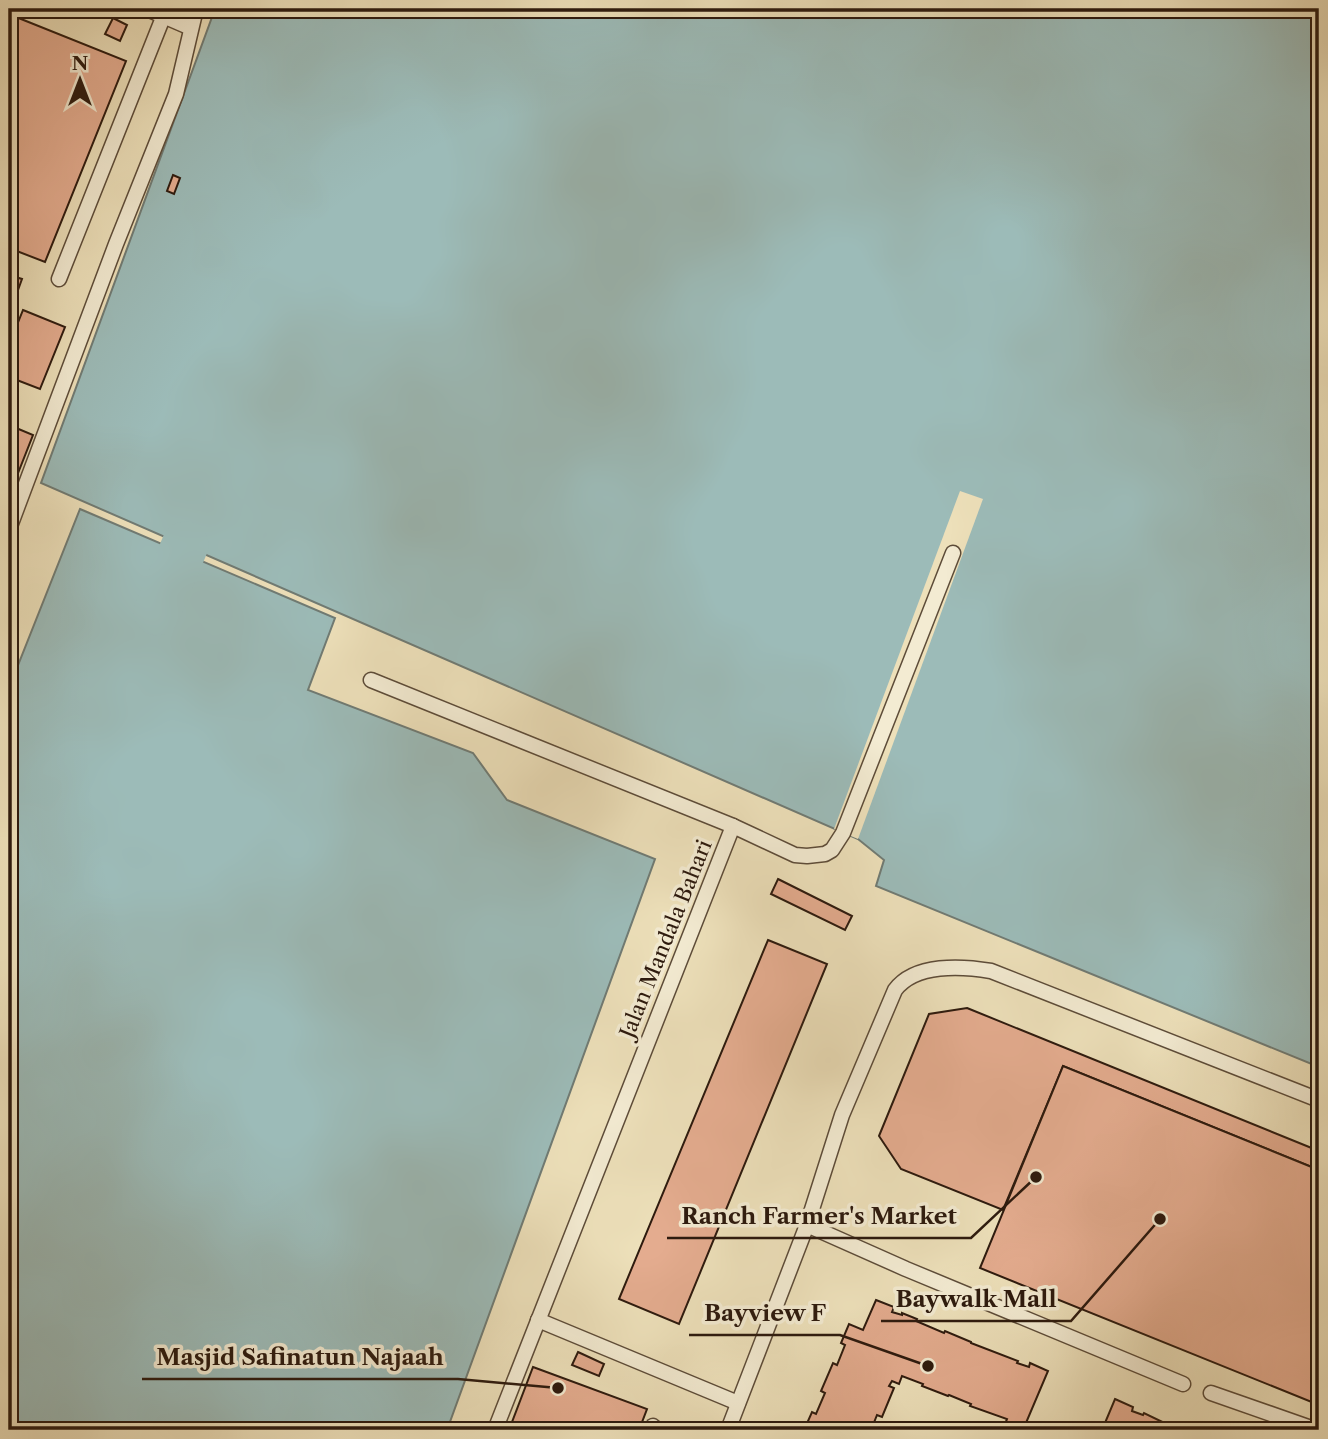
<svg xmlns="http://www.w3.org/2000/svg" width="1328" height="1439" font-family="'Libre Caslon Text',serif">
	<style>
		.water { fill: #9cbbb8; stroke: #707b74; stroke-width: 2 }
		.pier { fill: #ede0ba }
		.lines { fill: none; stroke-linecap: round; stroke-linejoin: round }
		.river { stroke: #9cbbb8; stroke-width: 47 }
		.building { fill: #e4ac8f; stroke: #2d1a0e; stroke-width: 2 }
		.lane-casing { stroke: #5d4c39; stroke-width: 17 }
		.lane { stroke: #f3ebd2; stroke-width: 14 }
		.labels { text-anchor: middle; stroke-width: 7; stroke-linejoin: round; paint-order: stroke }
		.street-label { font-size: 21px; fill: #2d1a0e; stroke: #f3ebd2 }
		.leader { fill: none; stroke: #2d1a0e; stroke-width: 2.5 }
		.callout-dot { fill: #2d1a0e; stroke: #f3ebd2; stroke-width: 2.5 }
		.callout-label { font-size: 23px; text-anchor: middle; font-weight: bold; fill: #2d1a0e; stroke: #f3ebd2; stroke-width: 7; stroke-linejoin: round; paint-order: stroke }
	</style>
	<rect width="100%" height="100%" fill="#ede0ba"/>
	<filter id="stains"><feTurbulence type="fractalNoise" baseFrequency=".00286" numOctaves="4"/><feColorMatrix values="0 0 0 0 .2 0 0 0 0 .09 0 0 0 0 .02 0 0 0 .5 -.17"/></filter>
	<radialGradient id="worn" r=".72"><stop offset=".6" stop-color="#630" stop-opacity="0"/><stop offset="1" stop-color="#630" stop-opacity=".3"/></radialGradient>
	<g class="water">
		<polygon points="215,9 1319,9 1319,1067 876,886 884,860 858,839 41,483"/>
		<polygon points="80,509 335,618 308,690 473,753 507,800 655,859 447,1430 9,1430 9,688"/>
	</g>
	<polygon class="pier" points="960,491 983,499 858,839 834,829"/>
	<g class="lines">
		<polyline class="river" points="157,612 185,545"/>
	</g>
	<g class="building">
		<polygon points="11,15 126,61 45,262 9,248 9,21"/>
		<polygon points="113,18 127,25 120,41 105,34"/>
		<polygon points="173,175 180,178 174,194 167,191"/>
		<polygon points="9,275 22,279 9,315"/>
		<polygon points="23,310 65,327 40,389 9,377 9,345"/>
		<polygon points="9,425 33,435 9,496"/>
		<polygon points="778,879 852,916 845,930 771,894"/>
		<polygon points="768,940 827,964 679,1324 619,1299"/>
		<polygon points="967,1008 1319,1151 1319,1170 1063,1066 1003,1210 901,1169 879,1136 929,1014"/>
		<polygon points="1063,1066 1319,1170 1319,1405 980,1268"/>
		<polygon points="876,1300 894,1307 892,1312 902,1315 902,1313 917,1319 916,1321 944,1333 945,1331 971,1342 971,1343 1018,1361 1017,1363 1029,1367 1030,1363 1048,1371 1023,1430 1005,1424 1007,1419 970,1406 971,1404 949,1395 948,1396 922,1386 923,1384 902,1376 899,1384 892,1381 889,1386 894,1388 882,1417 877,1415 871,1430 804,1430 812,1412 816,1414 825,1393 821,1391 833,1363 837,1365 845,1345 841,1343 849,1324 863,1330"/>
		<polygon points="578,1352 604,1364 599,1376 572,1365"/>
		<polygon points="533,1367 647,1409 639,1430 509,1430"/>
		<polygon points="1115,1399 1133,1407 1132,1411 1143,1415 1144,1413 1179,1430 1102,1430"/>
	</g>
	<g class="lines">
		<g class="lane-casing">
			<g id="lane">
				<polyline points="147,9 191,28"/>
				<polyline points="59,279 164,15"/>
				<polyline points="9,529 116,244 176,94 196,9"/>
				<polyline points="371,680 733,826 795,855 807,856 825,854 832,850 843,833 953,553"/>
				<polyline points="807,1225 906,1269 1183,1384"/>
				<polyline points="538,1320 738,1403"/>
				<polyline points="1211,1393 1317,1430"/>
				<polyline points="495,1430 733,826"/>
				<polyline points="651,1430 653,1426"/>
				<path d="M728,1430L807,1225L842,1115L895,990C915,963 962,966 991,971L1319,1100"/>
			</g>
		</g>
		<use href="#lane" class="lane"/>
	</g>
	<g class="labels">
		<g class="street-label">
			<text transform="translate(666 939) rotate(-68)" y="7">Jalan Mandala Bahari</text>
		</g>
	</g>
	<path class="leader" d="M1036 1177L971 1238H667M1160 1219L1071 1321H881M928 1366L840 1335H689M558 1388L458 1379H142"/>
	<g class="callout-dot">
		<circle cx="1036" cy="1177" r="7"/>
		<circle cx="1160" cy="1219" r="7"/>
		<circle cx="928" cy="1366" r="7"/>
		<circle cx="558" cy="1388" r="7"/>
	</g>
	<g class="callout-label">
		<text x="819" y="1224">Ranch Farmer's Market</text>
		<text x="976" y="1307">Baywalk Mall</text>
		<text x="765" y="1321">Bayview F</text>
		<text x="300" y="1365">Masjid Safinatun Najaah</text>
	</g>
	<rect width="1328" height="1439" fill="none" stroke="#ede0ba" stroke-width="35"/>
	<rect x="10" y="10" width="1307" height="1418" fill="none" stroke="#2d1a0e" stroke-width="3.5"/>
	<rect x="18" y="18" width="1293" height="1404" fill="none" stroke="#2d1a0e" stroke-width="2"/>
	<g transform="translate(80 80)" stroke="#f3ebd2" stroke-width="5" paint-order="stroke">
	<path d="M0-5L12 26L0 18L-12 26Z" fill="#2d1a0e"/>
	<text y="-10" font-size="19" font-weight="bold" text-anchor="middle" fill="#2d1a0e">N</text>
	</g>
	<rect width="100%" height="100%" filter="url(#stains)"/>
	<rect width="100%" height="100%" fill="url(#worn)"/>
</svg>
